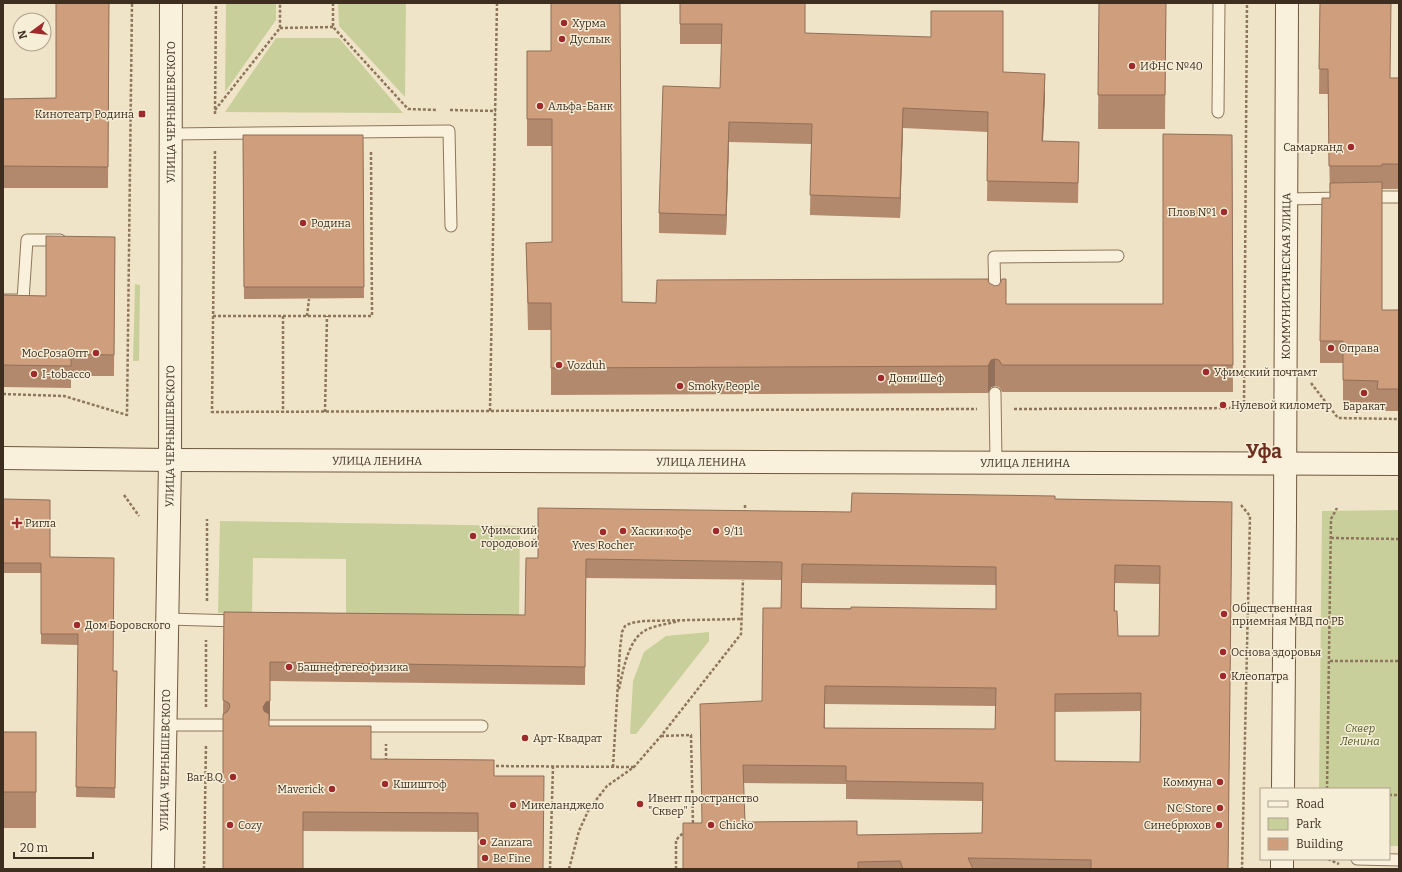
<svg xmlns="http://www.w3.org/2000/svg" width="1402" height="872" font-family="Bitter,serif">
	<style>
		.green { fill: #c9cf9b }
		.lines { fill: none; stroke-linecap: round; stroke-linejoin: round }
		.lane-casing { stroke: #8d765c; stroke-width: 13 }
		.secondary-casing { stroke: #6f573f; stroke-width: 24 }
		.path { stroke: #8d765c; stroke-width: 2.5; stroke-dasharray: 3 2; stroke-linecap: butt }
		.lane { stroke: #faf1dc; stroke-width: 11 }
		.secondary { stroke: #faf1dc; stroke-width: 22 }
		.wall { fill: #b2896c; fill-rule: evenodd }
		.shaded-wall { fill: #916f58 }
		.building { fill: #cf9f7d; stroke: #916f58; fill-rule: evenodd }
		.poi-dot { fill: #9e2a2b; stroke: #f7eed8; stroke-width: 1.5 }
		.labels { text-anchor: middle; stroke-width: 3; stroke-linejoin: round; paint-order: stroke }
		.poi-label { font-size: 11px; fill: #3d2e20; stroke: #f7eed8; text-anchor: start }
		.street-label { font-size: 11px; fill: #3d2e20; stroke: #f7eed8 }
		.park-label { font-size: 11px; font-style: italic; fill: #4d5a26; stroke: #f7eed8 }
		.town-label { font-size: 19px; font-weight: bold; fill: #6b2e1e; stroke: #f7eed8 }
	</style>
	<rect width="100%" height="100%" fill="#f0e4c8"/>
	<g class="green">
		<polygon points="226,3 276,3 276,20 225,92"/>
		<polygon points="338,3 406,3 405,97 339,26"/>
		<polygon points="276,38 339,38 403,113 225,112"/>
		<polygon points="135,284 140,285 139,361 133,361"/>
		<polygon points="1399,510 1399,846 1389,846 1389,789 1319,789 1322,511"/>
		<polygon points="220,521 520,526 519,619 346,616 346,559 253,558 252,614 218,613"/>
		<polygon points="709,632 709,641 636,734 630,734 633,681 644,652 666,636"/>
	</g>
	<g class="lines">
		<g class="lane-casing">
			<g id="lane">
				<polyline points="1218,112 1219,3"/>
				<polyline points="171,134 449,131 451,226"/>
				<polyline points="1368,197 1399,197"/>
				<polyline points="1286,199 1344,198"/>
				<polyline points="3,300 23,300 27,240 60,240"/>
				<polyline points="995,301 994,257 1118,256"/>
				<polyline points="995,393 996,462"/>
				<polyline points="168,619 237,621"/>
				<polyline points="166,725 223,725"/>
				<polyline points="270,726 482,726"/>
				<polyline points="1357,859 1399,860"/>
			</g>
		</g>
		<g class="secondary-casing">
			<g id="secondary">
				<path id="s1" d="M3,458L170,460L1399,464"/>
				<path id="s2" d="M1283,789L1285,518L1287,3"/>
				<path id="s3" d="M163,869L170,460L171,3"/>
				<polyline points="1282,869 1282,859"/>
			</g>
		</g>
		<g class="path">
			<polyline points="333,3 333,27 408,109 437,110"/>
			<polyline points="280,28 333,27"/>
			<polyline points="215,110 280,28 280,3"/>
			<polyline points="450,110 496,111"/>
			<polyline points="215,114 216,3"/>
			<polyline points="215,151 212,412 977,409"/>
			<polyline points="213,316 372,316 371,152"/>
			<polyline points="283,316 283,412"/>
			<polyline points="307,316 309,299"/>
			<polyline points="1311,383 1338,418 1399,419"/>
			<polyline points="3,394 64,396 127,415 132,3"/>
			<polyline points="1014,409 1244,408 1247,3"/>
			<polyline points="490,411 497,3"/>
			<polyline points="325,412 327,316"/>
			<polyline points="124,495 139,516"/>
			<polyline points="1241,505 1250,516 1242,869"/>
			<polyline points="745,513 745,503"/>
			<polyline points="1331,538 1399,539"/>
			<polyline points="207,601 207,519"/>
			<polyline points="1330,661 1399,661"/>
			<path d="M619,689C623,671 628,639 646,630C656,625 668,624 679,621"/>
			<polyline points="206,707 206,640"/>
			<polyline points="661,736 691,735 693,826"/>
			<polyline points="386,761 386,744"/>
			<polyline points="491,766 634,767"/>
			<polyline points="613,767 620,649 622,632 625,626 631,623 644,621 741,619"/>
			<polyline points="1327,789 1331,519 1337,508"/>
			<polyline points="1389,795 1399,795"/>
			<polyline points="1328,859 1339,864"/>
			<polyline points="204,869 206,744"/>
			<polyline points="550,869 553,766"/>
			<polyline points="569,869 579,831 589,809 607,786 634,767 661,736 741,634 743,580"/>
			<polyline points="676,869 676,840 683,833 685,833"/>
		</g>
		<use href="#lane" class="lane"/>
		<use href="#secondary" class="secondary"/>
	</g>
	<g class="wall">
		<polygon points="109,3 108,188 3,188 3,99 56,98"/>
		<polygon points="680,3 805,33 1003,72 1045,94 1043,141 1079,142 1078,203 987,201 988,132 903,128 900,218 810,215 811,144 729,142 726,235 659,233 659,213 720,88 722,44 680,44"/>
		<polygon points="1099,3 1166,3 1165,129 1098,129"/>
		<polygon points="1320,3 1391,78 1399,78 1399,189 1382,189 1382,310 1399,310 1399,411 1377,411 1377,403 1343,402 1343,363 1320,363 1320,341 1330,198 1328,94 1319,94"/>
		<polygon points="527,51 551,51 622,302 656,303 989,283 1006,304 1163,304 1232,135 1233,392 1002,392 999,387 995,386 991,387 988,393 551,395 551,330 528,330 526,243 552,242 552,146 527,146"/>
		<polygon points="243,135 363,135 364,298 244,299"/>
		<polygon points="115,237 114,376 71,376 71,388 3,387 3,295 46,296"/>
		<polygon points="3,499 50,557 113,671 117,671 115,798 76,797 78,645 41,644 41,573 3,573"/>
		<path d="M1055,499L1232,502L1228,869H683L701,823L762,701L781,608L782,580L586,578L585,685L270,681L269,726L371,759L494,760L478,832L303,831L223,714L224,612L525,615L538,558L851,512ZM802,583L996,585V609L802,608ZM1115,583L1160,584L1159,636H1118L1115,611ZM825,704L995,706V729L825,728ZM1141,711L1140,762L1055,761V712ZM743,783L846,784V799L982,801V833L857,835L745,822Z"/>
		<rect x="3" y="732" width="33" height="96"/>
	</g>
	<g class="shaded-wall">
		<polygon points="1045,74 1045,94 1042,161 1042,141"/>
		<polygon points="903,108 903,128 900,218 900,198"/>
		<polygon points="729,122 729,142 726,235 726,215"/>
		<polygon points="995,359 995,386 991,387 988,393 988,366 991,360"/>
		<polygon points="270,681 270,719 266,720 263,707"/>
	</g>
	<g class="building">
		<polygon points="56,3 109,3 108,167 3,166 3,99 56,98"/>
		<polygon points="551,3 620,3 622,302 656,303 657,280 988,279 989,283 995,286 999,285 1002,279 1006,279 1006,304 1163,304 1163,134 1232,135 1233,365 1002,365 999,360 995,359 991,360 988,366 551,368 551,303 528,303 526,243 552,242 552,119 527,119 527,51 551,51"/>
		<polygon points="680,3 805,3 805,33 931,37 931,11 1003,11 1003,72 1045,74 1042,141 1079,142 1078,183 987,181 988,112 903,108 900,198 810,195 812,124 729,122 726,215 659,213 663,86 720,88 722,24 680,24"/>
		<polygon points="1099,3 1166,3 1165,95 1098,95"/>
		<polygon points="1320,3 1391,3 1390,78 1399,78 1399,164 1382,164 1382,166 1329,166 1328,69 1319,69"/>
		<polygon points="243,135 363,135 364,287 244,287"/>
		<polygon points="1382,182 1382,310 1399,310 1399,389 1377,389 1378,381 1343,380 1343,341 1320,341 1322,198 1330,198 1330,183"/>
		<polygon points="46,236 115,237 114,355 71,354 71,366 3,365 3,295 46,296"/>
		<path d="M852,493L1055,496V499L1232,502L1228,869H1091V860L968,858L973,869H903L900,861L858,862V869H683V823H702L700,704L762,701L763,608H781L782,562L586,559L585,667L270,662V701L266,702L263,707L264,711L269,714V726H371V759L494,760V776H544L543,869H478V813L303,812V869H223V714L227,712L230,707L229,703L223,700L224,612L525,615L526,558H538V508L851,512ZM802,564L996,567V609L851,607V609L801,608ZM1115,565L1160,566L1159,636H1118L1117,611H1114ZM825,686L996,688L995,729L824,728ZM1141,693L1140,762L1055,761V694ZM743,765L846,766V781L983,783L982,833L857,835V821L745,822Z"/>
		<polygon points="3,499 50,500 50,557 114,558 113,671 117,671 115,788 76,787 78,634 41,634 41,563 3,563"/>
		<rect x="3" y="732" width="33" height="60"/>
	</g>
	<g class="poi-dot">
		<circle cx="564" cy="23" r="4"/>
		<circle cx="562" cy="39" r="4"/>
		<circle cx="1132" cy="66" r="4"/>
		<circle cx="540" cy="106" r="4"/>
		<rect x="138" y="110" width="8" height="8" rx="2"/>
		<circle cx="1351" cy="147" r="4"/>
		<circle cx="1224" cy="212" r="4"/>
		<circle cx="303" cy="223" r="4"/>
		<circle cx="1331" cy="348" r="4"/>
		<circle cx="96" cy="353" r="4"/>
		<circle cx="559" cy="365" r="4"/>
		<circle cx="1206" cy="372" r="4"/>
		<circle cx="34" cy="374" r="4"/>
		<circle cx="881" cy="378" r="4"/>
		<circle cx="680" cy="386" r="4"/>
		<circle cx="1364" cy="393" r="4"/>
		<circle cx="1223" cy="405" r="4"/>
		<path d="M15 517h4v4h4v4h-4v4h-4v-4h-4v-4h4z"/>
		<circle cx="623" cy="531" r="4"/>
		<circle cx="716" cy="531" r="4"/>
		<circle cx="603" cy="532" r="4"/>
		<circle cx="473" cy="536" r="4"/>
		<circle cx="1224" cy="614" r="4"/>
		<circle cx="77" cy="625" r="4"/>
		<circle cx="1223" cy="652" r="4"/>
		<circle cx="289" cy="667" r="4"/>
		<circle cx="1223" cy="676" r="4"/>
		<circle cx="525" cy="738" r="4"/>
		<circle cx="233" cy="777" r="4"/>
		<circle cx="1220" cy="782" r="4"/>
		<circle cx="385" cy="784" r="4"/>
		<circle cx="332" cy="789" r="4"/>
		<circle cx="640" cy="804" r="4"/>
		<circle cx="513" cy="805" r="4"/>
		<circle cx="1220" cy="808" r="4"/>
		<circle cx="230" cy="825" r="4"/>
		<circle cx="711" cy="825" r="4"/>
		<circle cx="1219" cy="825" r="4"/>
		<circle cx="483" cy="842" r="4"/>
		<circle cx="485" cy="858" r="4"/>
	</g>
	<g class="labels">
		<g class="poi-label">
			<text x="572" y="27">Хурма</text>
			<text x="570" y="43">Дуслык</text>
			<text x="1140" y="70">ИФНС №40</text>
			<text x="548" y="110">Альфа-Банк</text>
			<text x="134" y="118" text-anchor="end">Кинотеатр Родина</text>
			<text x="1343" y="151" text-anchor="end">Самарканд</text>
			<text x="1216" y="216" text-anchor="end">Плов №1</text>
			<text x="311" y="227">Родина</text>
			<text x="1339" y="352">Оправа</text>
			<text x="88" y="357" text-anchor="end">МосРозаОпт</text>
			<text x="567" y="369">Vozduh</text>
			<text x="1214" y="376">Уфимский почтамт</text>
			<text x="42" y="378">I-tobacco</text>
			<text x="889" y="382">Дони Шеф</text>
			<text x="688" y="390">Smoky People</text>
			<text x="1231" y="409">Нулевой километр</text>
			<text x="1364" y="410" text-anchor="middle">Баракат</text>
			<text x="25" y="527">Ригла</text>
			<text x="481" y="534">Уфимский<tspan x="481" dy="13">городовой</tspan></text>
			<text x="631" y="535">Хаски кофе</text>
			<text x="724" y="535">9/11</text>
			<text x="603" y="549" text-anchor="middle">Yves Rocher</text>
			<text x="1232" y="612">Общественная<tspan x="1232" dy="13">приемная МВД по РБ</tspan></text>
			<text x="85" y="629">Дом Боровского</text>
			<text x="1231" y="656">Основа здоровья</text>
			<text x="297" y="671">Башнефтегеофизика</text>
			<text x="1231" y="680">Клеопатра</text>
			<text x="533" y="742">Арт-Квадрат</text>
			<text x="225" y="781" text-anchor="end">Bar B.Q.</text>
			<text x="1212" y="786" text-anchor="end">Коммуна</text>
			<text x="393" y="788">Кшиштоф</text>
			<text x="324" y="793" text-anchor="end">Maverick</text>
			<text x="648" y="802">Ивент пространство<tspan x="648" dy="13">"Сквер"</tspan></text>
			<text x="521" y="809">Микеланджело</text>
			<text x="1212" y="812" text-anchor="end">NC Store</text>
			<text x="238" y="829">Cozy</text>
			<text x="719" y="829">Chicko</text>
			<text x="1211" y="829" text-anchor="end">Синебрюхов</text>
			<text x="491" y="846">Zanzara</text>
			<text x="493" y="862">Be Fine</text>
		</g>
		<g class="street-label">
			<text dy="4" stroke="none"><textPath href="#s3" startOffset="757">УЛИЦА ЧЕРНЫШЕВСКОГО</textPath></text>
			<text dy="4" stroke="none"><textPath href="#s2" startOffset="513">КОММУНИСТИЧЕСКАЯ УЛИЦА</textPath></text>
			<text dy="4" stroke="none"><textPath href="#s3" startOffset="433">УЛИЦА ЧЕРНЫШЕВСКОГО</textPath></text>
			<text dy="4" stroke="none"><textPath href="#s1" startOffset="374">УЛИЦА ЛЕНИНА</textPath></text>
			<text dy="4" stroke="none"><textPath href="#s1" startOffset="698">УЛИЦА ЛЕНИНА</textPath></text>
			<text dy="4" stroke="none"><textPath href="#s1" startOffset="1022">УЛИЦА ЛЕНИНА</textPath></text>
			<text dy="4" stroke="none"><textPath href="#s3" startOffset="109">УЛИЦА ЧЕРНЫШЕВСКОГО</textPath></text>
		</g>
		<g class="park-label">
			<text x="1360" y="732">Сквер<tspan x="1360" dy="13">Ленина</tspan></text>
		</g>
		<g class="town-label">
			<text x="1264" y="458">Уфа</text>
		</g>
	</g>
	<rect width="1402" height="872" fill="none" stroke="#3d2e20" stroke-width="8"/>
	<rect x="1260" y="788" width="130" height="72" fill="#f7eed8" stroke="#ada18e"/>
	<rect x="1268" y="801" width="20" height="6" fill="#faf1dc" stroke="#ada18e"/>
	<text x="1296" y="808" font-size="12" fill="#3d2e20">Road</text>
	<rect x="1268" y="818" width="20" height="12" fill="#c9cf9b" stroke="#ada18e"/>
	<text x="1296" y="828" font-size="12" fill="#3d2e20">Park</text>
	<rect x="1268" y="838" width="20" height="12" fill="#cf9f7d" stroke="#ada18e"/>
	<text x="1296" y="848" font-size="12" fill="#3d2e20">Building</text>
	<g transform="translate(32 32) rotate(255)"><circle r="19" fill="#f7eed8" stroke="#ada18e"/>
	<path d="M0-3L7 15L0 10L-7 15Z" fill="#9e2a2b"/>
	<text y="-6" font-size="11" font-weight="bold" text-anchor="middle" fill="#3d2e20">N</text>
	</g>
	<path d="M14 852v6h79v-6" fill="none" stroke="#3d2e20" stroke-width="2"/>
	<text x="20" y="852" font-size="12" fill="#3d2e20" stroke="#f7eed8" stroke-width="3" paint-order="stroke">20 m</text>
</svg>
